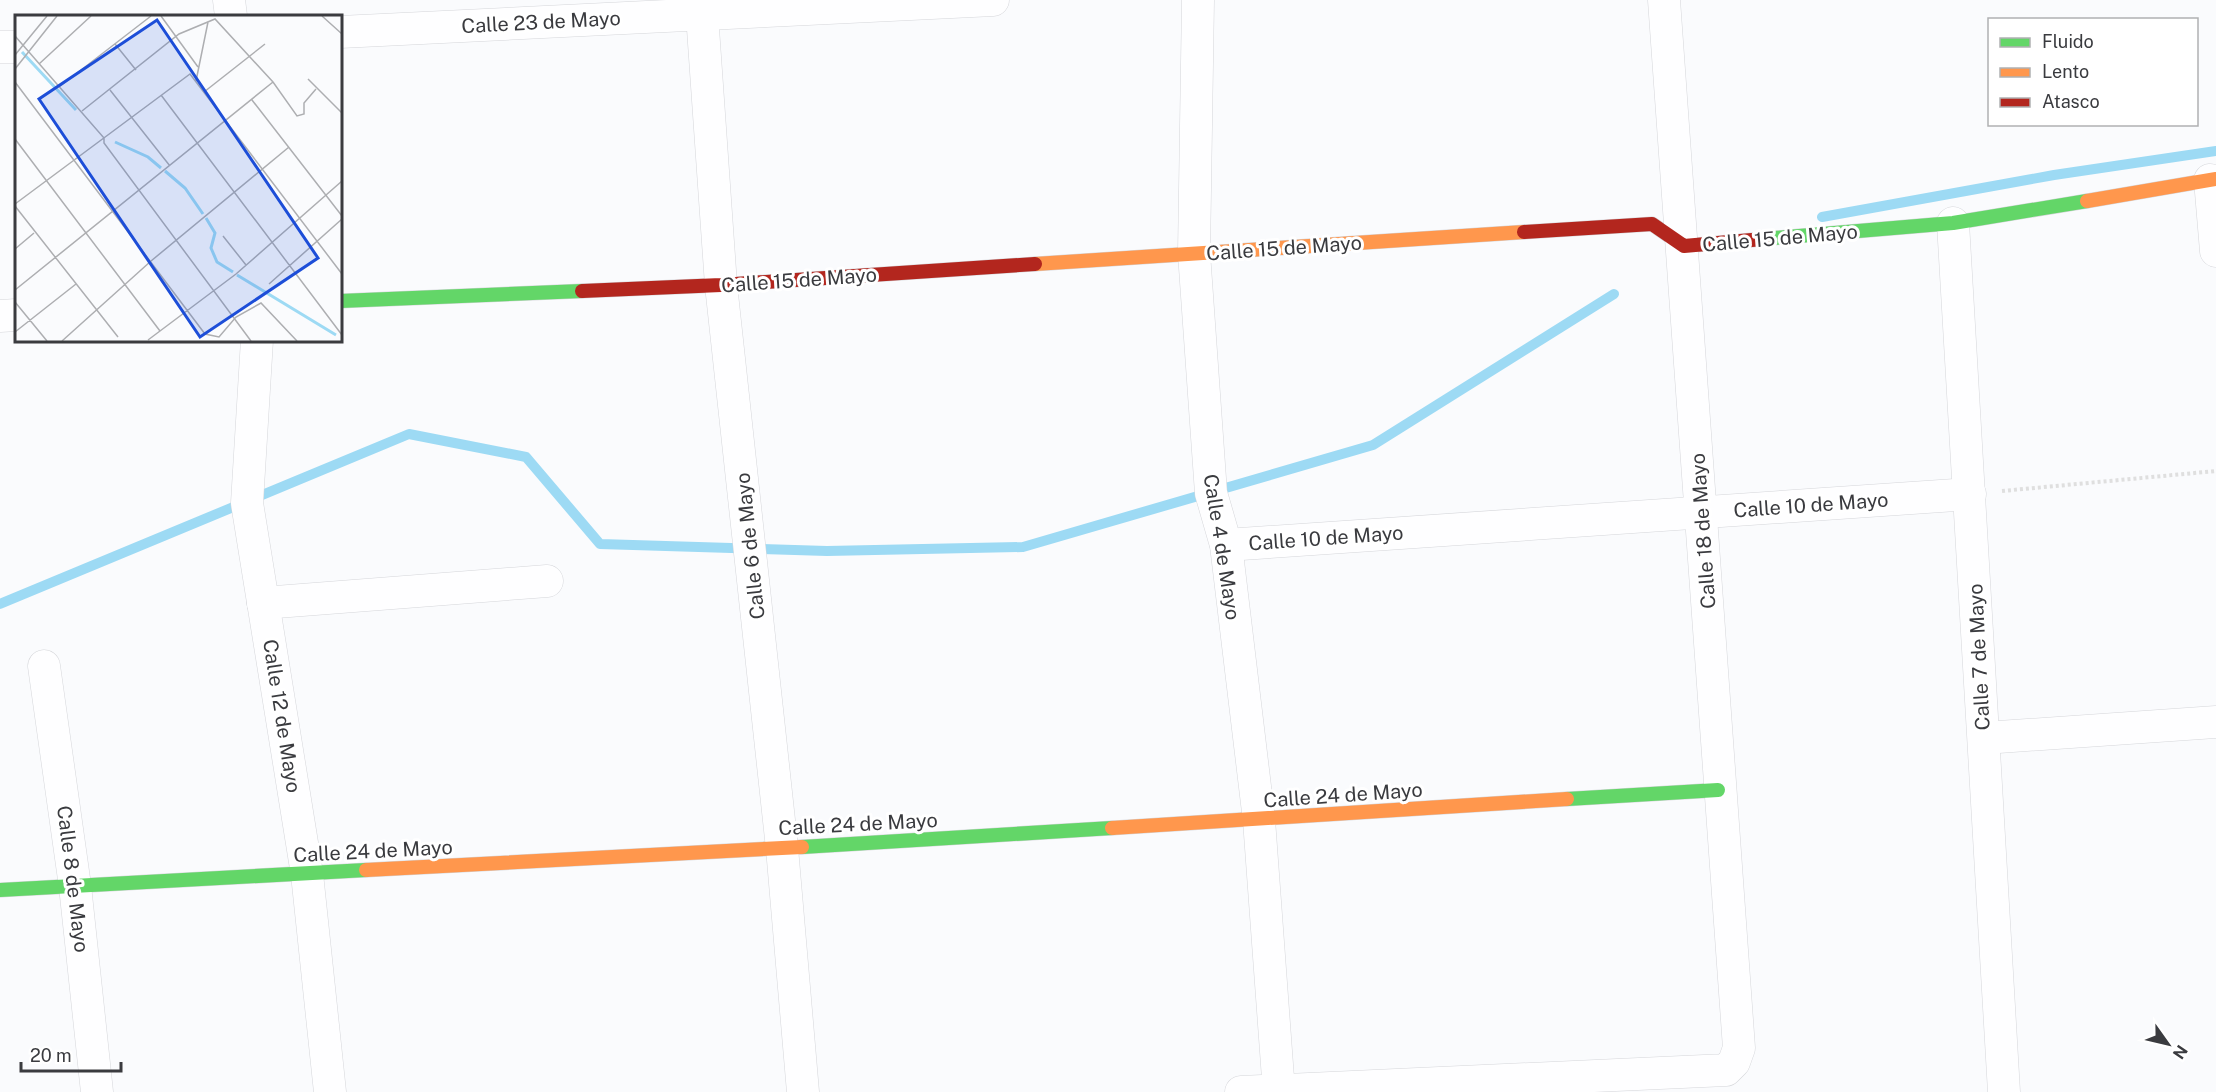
<svg xmlns="http://www.w3.org/2000/svg" width="2216" height="1092" font-family="'Public Sans',sans-serif">
	<style>
		.lines { fill: none; stroke-linecap: round; stroke-linejoin: round }
		.stream { stroke: #9ddaf4; stroke-width: 10 }
		.street-casing { stroke: #d5d6da; stroke-width: 33 }
		.fast-casing { stroke: #d5d6da; stroke-width: 15 }
		.slow-casing { stroke: #d5d6da; stroke-width: 15 }
		.jam-casing { stroke: #d5d6da; stroke-width: 15 }
		.path { stroke: #dfdfdf; stroke-width: 4; stroke-dasharray: 3 3; stroke-linecap: butt }
		.street { stroke: #fefeff; stroke-width: 32 }
		.fast { stroke: #63d668; stroke-width: 14 }
		.slow { stroke: #ff974d; stroke-width: 14 }
		.jam { stroke: #b3261e; stroke-width: 14 }
		.labels { text-anchor: middle; stroke-width: 6; stroke-linejoin: round; paint-order: stroke }
		.street-label { font-size: 20px; fill: #3a3b3f; stroke: #fff }
		.inset-river { fill: none; stroke: #9ddaf4; stroke-width: 3 }
		.inset-road { fill: none; stroke: #adaeb1; stroke-width: 1.5 }
		.view { fill: #1d4ed8; fill-opacity: 0.15; stroke: #1d4ed8; stroke-width: 3 }
		.inset-edge { fill: none; stroke: #3a3b3f; stroke-width: 3 }
	</style>
	<rect width="100%" height="100%" fill="#fafbfd"/>
	<g class="lines">
		<g class="stream">
			<polyline points="1822,217 2054,175 2216,151"/>
			<polyline points="0,604 409,434 526,457 600,544 827,551 1023,547 1373,445 1614,294"/>
		</g>
		<g class="street-casing">
			<g id="street">
				<polyline points="229,0 231,16"/>
				<polyline points="701,0 721,285 782,848 803,1092"/>
				<polyline points="1198,0 1194,253 1211,493 1226,545 1259,820 1279,1092"/>
				<polyline points="340,32 993,0"/>
				<polyline points="0,47 16,47"/>
				<polyline points="2210,180 2216,251"/>
				<polyline points="1953,223 2004,1092"/>
				<polyline points="0,316 16,315"/>
				<polyline points="257,340 247,503 307,874 330,1092"/>
				<polyline points="1226,545 1970,494"/>
				<polyline points="263,603 547,581"/>
				<polyline points="44,666 75,886 97,1092"/>
				<polyline points="1984,738 2216,722"/>
				<path d="M1241,1092L1726,1070L1734,1062L1739,1048C1711,699 1692,349 1664,0"/>
			</g>
		</g>
		<g class="fast-casing">
			<g id="fast">
				<polyline points="1763,239 1953,223 2087,201"/>
				<polyline points="340,301 582,291"/>
				<polyline points="1567,799 1718,790"/>
				<polyline points="802,847 1112,828"/>
				<polyline points="0,890 366,870"/>
			</g>
		</g>
		<g class="slow-casing">
			<g id="slow">
				<polyline points="2087,201 2216,179"/>
				<polyline points="1035,264 1524,232"/>
				<polyline points="1112,828 1567,799"/>
				<polyline points="366,870 802,847"/>
			</g>
		</g>
		<g class="jam-casing">
			<g id="jam">
				<polyline points="1524,232 1652,224 1684,246 1763,239"/>
				<polyline points="582,291 721,285 1035,264"/>
			</g>
		</g>
		<polyline class="path" points="2002,491 2216,471"/>
		<use href="#street" class="street"/>
		<use href="#fast" class="fast"/>
		<use href="#slow" class="slow"/>
		<use href="#jam" class="jam"/>
	</g>
	<g class="labels">
		<g class="street-label">
			<text transform="translate(541 22) rotate(-3)" y="7">Calle 23 de Mayo</text>
			<text transform="translate(1780 238) rotate(-5)" y="7">Calle 15 de Mayo</text>
			<text transform="translate(1284 248) rotate(-4)" y="7">Calle 15 de Mayo</text>
			<text transform="translate(799 280) rotate(-4)" y="7">Calle 15 de Mayo</text>
			<text transform="translate(1811 505) rotate(-4)" y="7">Calle 10 de Mayo</text>
			<text transform="translate(1703 531) rotate(-94)" y="7">Calle 18 de Mayo</text>
			<text transform="translate(1326 538) rotate(-4)" y="7">Calle 10 de Mayo</text>
			<text transform="translate(750 546) rotate(-96)" y="7">Calle 6 de Mayo</text>
			<text transform="translate(1222 547) rotate(81)" y="7">Calle 4 de Mayo</text>
			<text transform="translate(1979 657) rotate(-93)" y="7">Calle 7 de Mayo</text>
			<text transform="translate(282 716) rotate(81)" y="7">Calle 12 de Mayo</text>
			<text transform="translate(1343 795) rotate(-4)" y="7">Calle 24 de Mayo</text>
			<text transform="translate(858 824) rotate(-3)" y="7">Calle 24 de Mayo</text>
			<text transform="translate(373 851) rotate(-3)" y="7">Calle 24 de Mayo</text>
			<text transform="translate(73 879) rotate(83)" y="7">Calle 8 de Mayo</text>
		</g>
	</g>
	<g transform="translate(15 15)">
		<rect width="327" height="327" fill="#fafbfd"/>
		<path class="inset-river" d="M7,37L61,95M100,127L133,142L146,153M150,156L170,173L188,199M191,203L200,218L196,233L202,247L218,257M222,260L321,320"/>
		<path class="inset-road" d="M146,1L183,52M307,1L327,19M0,21L89,123V128L236,326M100,29L121,55M0,40L32,1M24,49L76,1M0,54L42,1M293,64L327,98M181,66L193,7M0,67L190,319L204,322L221,302L246,288L282,326M44,72L136,1M95,75L155,151M189,77L250,29M146,80L327,320M237,85L327,201M67,96L164,19L200,4L258,67L282,101L289,99V88L301,74M0,124L145,316M0,189L175,59L327,259M0,191L103,322M208,221L231,250M0,234L19,218M254,269L327,204M0,275L258,67M0,287L32,326M0,317L61,269M133,325L221,259L327,166M47,326L136,246L274,132"/>
		<path class="view" d="M142,5L303,243L185,322L24,84Z"/>
		<rect width="327" height="327" class="inset-edge"/>
	</g>
	<rect x="1988" y="18" width="210" height="108" fill="#ffffff" stroke="#b0b1b2" stroke-width="1.5"/>
	<rect x="2000" y="38" width="30" height="9" fill="#63d668" stroke="#b0b1b2" stroke-width="1.5"/>
	<text x="2042" y="48" font-size="18" fill="#3a3b3f">Fluido</text>
	<rect x="2000" y="68" width="30" height="9" fill="#ff974d" stroke="#b0b1b2" stroke-width="1.5"/>
	<text x="2042" y="78" font-size="18" fill="#3a3b3f">Lento</text>
	<rect x="2000" y="98" width="30" height="9" fill="#b3261e" stroke="#b0b1b2" stroke-width="1.5"/>
	<text x="2042" y="108" font-size="18" fill="#3a3b3f">Atasco</text>
	<g transform="translate(2168 1044) rotate(124)" stroke="#ffffff" stroke-width="4.5" paint-order="stroke">
	<path d="M0-4.5L10 22L0 15L-10 22Z" fill="#3a3b3f"/>
	<text y="-9" font-size="16" font-weight="bold" text-anchor="middle" fill="#3a3b3f">N</text>
	</g>
	<path d="M21 1062v9h100v-9" fill="none" stroke="#3a3b3f" stroke-width="3"/>
	<text x="30" y="1062" font-size="18" fill="#3a3b3f" stroke="#ffffff" stroke-width="4.5" paint-order="stroke">20 m</text>
</svg>
